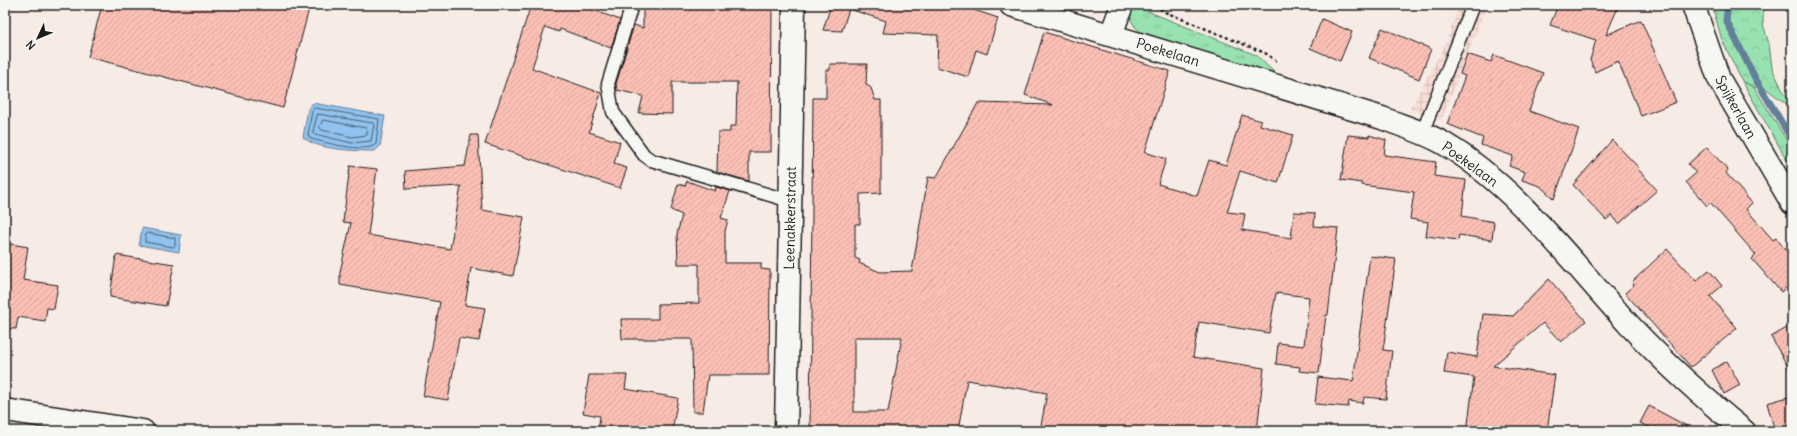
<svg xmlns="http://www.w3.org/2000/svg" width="1797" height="436" font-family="Delius,sans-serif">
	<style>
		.industrial { fill: url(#industrial-grid) }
		.grass { fill: url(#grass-tufts); stroke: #5a7f66 }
		.forest { fill: url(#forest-crowns); stroke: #5a7f66 }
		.water { fill: #90c2ed; stroke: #628099 }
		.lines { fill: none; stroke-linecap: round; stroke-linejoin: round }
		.shore { stroke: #4a5e70; stroke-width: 1 }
		.stream { stroke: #628099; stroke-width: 7 }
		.building { fill: url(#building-hatch); stroke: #1c1c1c; fill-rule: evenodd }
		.lane-casing { stroke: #1c1c1c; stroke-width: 15 }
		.street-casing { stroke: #1c1c1c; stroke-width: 25 }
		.secondary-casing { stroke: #1c1c1c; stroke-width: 25 }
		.primary-casing { stroke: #1c1c1c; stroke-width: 25 }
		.path { stroke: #1c1c1c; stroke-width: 2.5; stroke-dasharray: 3 3; stroke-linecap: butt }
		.lane { stroke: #f6f6f2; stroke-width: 12 }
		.street { stroke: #f6f6f2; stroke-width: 22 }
		.secondary { stroke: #f6f6f2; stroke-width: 22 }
		.primary { stroke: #f6f6f2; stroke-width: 22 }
		.labels { text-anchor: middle; stroke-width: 4; stroke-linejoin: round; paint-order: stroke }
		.street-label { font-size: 14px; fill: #1c1c1c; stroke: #f6f6f2 }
	</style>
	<defs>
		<pattern id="industrial-grid" width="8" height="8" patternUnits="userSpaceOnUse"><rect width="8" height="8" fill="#f8ded7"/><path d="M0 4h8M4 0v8" fill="none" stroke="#d4beb8"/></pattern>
		<pattern id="grass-tufts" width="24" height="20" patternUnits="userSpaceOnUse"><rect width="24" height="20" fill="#98e2b1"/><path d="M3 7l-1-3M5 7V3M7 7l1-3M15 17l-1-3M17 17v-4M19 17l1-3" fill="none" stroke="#82c198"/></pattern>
		<pattern id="forest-crowns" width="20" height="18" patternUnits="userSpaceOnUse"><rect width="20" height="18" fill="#98e2b1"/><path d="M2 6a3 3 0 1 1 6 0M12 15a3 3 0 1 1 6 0" fill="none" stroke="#82c198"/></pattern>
		<pattern id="building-hatch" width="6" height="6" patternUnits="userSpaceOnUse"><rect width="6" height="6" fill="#fbc0b5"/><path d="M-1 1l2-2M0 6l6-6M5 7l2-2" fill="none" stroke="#d7a49b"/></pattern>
	</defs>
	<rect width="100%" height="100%" fill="#f7ebe6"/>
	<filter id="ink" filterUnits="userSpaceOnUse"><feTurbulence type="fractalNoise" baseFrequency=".025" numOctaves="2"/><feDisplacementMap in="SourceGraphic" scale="8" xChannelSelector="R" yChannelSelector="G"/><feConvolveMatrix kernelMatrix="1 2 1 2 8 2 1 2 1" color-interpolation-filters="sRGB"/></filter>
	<g filter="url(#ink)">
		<polygon class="industrial" points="1459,5 1487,5 1441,121 1410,109 1446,43"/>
		<g class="grass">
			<path d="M1132,5L1256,55L1277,75L1141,32C1131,25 1129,18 1132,5Z"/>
			<polygon points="1742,81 1754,87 1792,149 1792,169"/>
		</g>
		<polygon class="forest" points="1712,5 1763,5 1763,24 1769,44 1772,68 1782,89 1792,103 1792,108 1765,88 1754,87 1742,81 1722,40"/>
		<g class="water">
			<path d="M313,103L385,116L380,146L375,151C356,151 316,150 303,137L308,109Z"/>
			<polygon points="142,228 181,235 179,252 139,245"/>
		</g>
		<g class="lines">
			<g class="shore">
				<path d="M315,108L379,119L376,144C366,154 324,142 311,139L308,135L312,111Z"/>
				<polygon points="318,114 373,123 374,125 371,141 352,143 314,134 313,132"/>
				<polygon points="323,120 366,128 367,130 367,135 352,137 322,130 320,128"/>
				<polygon points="147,233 175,238 175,246 173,247 145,242 145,235"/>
			</g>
			<polyline class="stream" points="1728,5 1726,20 1755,78 1792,140"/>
		</g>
		<g class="building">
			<polygon points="102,5 310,5 283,108 88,57"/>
			<polygon points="531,5 580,5 620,20 611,48 560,29 559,32 545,27 532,68 601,93 589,132 620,142 614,164 627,168 620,188 485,144"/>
			<polygon points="643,5 772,5 771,152 749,152 749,181 717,172 718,132 730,132 730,126 736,126 737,82 672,82 672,114 639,113 643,96 617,90 616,84 634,25 643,28"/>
			<polygon points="831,5 959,5 998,18 987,54 976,50 968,77 937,67 938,35 883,33 886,21 849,9 842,31 823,30"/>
			<polygon points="1558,5 1619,5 1606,35 1641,20 1676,102 1641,116 1618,61 1595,72 1590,60 1596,40 1550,25"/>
			<polygon points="1322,19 1352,32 1340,61 1310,48"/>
			<polygon points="1382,28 1431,49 1419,79 1369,58"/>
			<path d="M1044,32L1170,71L1145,152L1166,159L1158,184L1197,196L1209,160L1226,165L1242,115L1261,121L1260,125L1293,135L1278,183L1240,171L1227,212L1245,214L1242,230L1291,238L1294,212L1315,213L1314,226L1338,228L1328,315H1326L1319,373L1299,371L1300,367L1276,364L1278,343L1304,346L1309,297L1276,293L1269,333L1199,322L1193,357L1264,368L1257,431H1040L1047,393L967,380L958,431H810L813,98H826V70H830V64H867L866,84L871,88L875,100H881V193L860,194V224H855V258L860,260L859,263L880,272L912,271L928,177L936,178L978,103L1053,105L1025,95ZM854,337H902L888,412H854Z"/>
			<polygon points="1467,54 1491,62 1494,55 1543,73 1529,111 1579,129 1554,199 1540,186 1522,180 1525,172 1509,166 1513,156 1481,145 1483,138 1447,124 1465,76 1460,74"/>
			<polygon points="471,135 478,135 482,210 524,217 513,276 471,268 465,305 485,308 479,341 459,338 448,400 423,396 440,302 340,285 340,272 351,223 343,222 350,166 377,169 368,235 450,249 461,186 406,189 405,171 465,166"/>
			<polygon points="1348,135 1369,137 1369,135 1386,140 1384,155 1436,162 1434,176 1466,180 1462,216 1494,222 1492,240 1459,235 1458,240 1426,236 1428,222 1410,219 1414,192 1362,185 1362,183 1341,180"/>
			<polygon points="1612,140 1638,167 1637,168 1657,190 1619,224 1612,215 1606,220 1573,185"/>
			<polygon points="1707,147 1728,170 1726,173 1752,203 1746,209 1773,240 1776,238 1792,258 1792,283 1781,292 1752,259 1756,255 1710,202 1707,206 1686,182 1696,173 1688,164"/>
			<polygon points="687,181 715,191 716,187 730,191 721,218 728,220 725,231 725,263 761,263 761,269 770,270 769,375 708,375 703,412 693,412 692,339 622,339 621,319 658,319 658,304 699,303 699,264 678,264 677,234 682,215 671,210 678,184 685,186"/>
			<polygon points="5,243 28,247 23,280 58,285 54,309 47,308 45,321 18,317 16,329 5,328"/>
			<polygon points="1667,249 1696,281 1709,270 1722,286 1710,296 1737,328 1691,367 1625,293 1634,285 1632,282"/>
			<polygon points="116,255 174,264 166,306 110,297"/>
			<polygon points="1370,256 1396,259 1383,350 1392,351 1386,399 1364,397 1363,403 1349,401 1348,407 1315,404 1318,377 1353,381"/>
			<polygon points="1549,279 1586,321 1561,342 1543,323 1493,366 1555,375 1547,431 1467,431 1474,377 1444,373 1447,352 1477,357 1483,314 1513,316"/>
			<polygon points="1792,325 1792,374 1771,337"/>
			<polygon points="1727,361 1740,385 1724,394 1712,370"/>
			<polygon points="589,375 627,375 625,389 678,398 672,431 598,431 600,416 583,413"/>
			<polygon points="1792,396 1792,431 1775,431 1767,403"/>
			<polygon points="1649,406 1696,431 1657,431 1640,423"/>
		</g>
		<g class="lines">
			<g class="lane-casing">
				<g id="lane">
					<polyline points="632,5 608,84 613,112 644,155 651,160 790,201"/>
					<polyline points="1422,133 1473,5"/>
				</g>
			</g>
			<g class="street-casing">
				<g id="street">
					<path d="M1011,5L1382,118C1402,126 1424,132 1443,143C1517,186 1575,267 1633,329C1667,365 1705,399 1744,431"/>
					<polyline points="1111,35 1122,5"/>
					<polyline points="786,431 794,5"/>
				</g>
			</g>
			<g class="secondary-casing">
				<polyline id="secondary" points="1693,5 1719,79 1792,203"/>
			</g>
			<g class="primary-casing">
				<polyline id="primary" points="5,410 143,431"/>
			</g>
			<polyline class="path" points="1155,5 1165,12 1265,53 1276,61"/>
			<use href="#lane" class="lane"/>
			<use href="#street" class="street"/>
			<use href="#secondary" class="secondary"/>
			<use href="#primary" class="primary"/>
		</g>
	</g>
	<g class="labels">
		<g class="street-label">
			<text transform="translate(1168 52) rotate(17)" y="5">Poekelaan</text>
			<text transform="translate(1736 107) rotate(61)" y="5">Spijkerlaan</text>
			<text transform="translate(1470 164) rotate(36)" y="5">Poekelaan</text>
			<text transform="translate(790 218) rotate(-89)" y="5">Leenakkerstraat</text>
		</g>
	</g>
	<rect width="1797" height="436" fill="none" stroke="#f6f6f2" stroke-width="20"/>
	<rect x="10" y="10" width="1777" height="416" fill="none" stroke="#1c1c1c" stroke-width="1.5" filter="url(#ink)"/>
	<g transform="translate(38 38) rotate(226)" stroke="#f6f6f2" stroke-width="3" paint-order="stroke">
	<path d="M0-3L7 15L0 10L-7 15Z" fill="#1c1c1c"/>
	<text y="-6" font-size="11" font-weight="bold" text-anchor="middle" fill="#1c1c1c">N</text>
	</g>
</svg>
